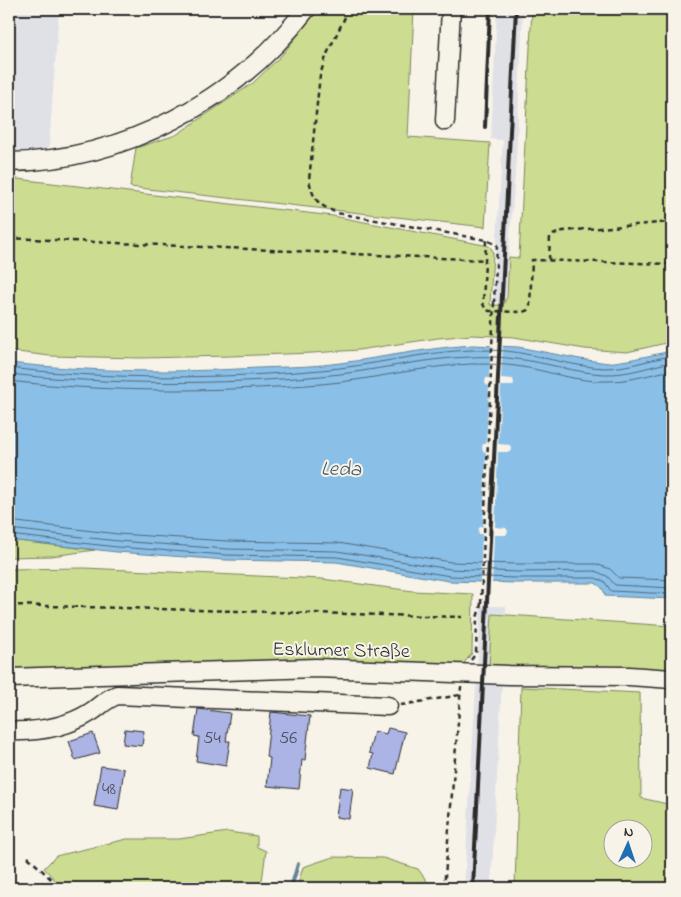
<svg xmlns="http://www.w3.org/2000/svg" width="681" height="897" font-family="'Indie Flower',sans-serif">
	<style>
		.built { fill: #e0e0e7 }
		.green { fill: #ccdd91; stroke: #7c845e; fill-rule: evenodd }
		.water { fill: #8ac0e8; stroke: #64849c }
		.pier { fill: #f7f3e8 }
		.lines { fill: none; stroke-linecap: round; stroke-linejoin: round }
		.shore { stroke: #516777; stroke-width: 1 }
		.stream { stroke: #64849c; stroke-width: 4 }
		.building { fill: #abb4e5; stroke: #2b2b2b }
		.minor-casing { stroke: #2b2b2b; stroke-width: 21 }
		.path { stroke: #2b2b2b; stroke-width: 2.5; stroke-dasharray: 5 4; stroke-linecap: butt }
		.minor { stroke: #f7f3e8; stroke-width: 18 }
		.rail { stroke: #2b2b2b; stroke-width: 4 }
		.path-bridge { stroke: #2b2b2b; stroke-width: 2.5; stroke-dasharray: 5 4; stroke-linecap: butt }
		.labels { text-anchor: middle; stroke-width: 4; stroke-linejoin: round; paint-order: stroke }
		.number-label { font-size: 18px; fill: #4b4d5a }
		.street-label { font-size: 20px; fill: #2b2b2b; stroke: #f7f3e8 }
		.water-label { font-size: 21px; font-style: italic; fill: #485864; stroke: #f7f3e8 }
	</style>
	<rect width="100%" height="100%" fill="#f7f3e8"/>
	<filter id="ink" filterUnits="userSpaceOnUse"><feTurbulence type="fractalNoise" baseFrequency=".02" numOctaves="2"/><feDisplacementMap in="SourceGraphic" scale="10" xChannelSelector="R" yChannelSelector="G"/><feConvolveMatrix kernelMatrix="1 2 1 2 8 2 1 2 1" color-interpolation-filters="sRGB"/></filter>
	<g filter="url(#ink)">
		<g class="built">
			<polygon points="9,9 59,9 48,159 9,162"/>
			<polygon points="497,9 523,9 516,160 505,302 493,302 503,140 491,139"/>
			<polygon points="481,606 506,606 491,888 464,888"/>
		</g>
		<g class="green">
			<polygon points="319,9 414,9 408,137 490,143 485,227 130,187 136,148 176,135 253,83 281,56"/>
			<polygon points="532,9 672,9 672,329 671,336 666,343 627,352 585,349 514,337 472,335 438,338 358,350 312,353 230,356 141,358 50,356 9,351 9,178 333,216 489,246 492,249 493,254 490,305 503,305 507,297 509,257 519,258"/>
			<polygon points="9,540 95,550 52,556 9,557"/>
			<polygon points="84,568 322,579 413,591 473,594 472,653 461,667 363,661 299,660 9,670 9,569"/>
			<polygon points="492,614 672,626 672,673 489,667"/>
			<path d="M521,687L640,693L641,798L672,805V888H515ZM614,830H644V860H614Z"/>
			<polygon points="228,832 257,836 257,847 266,851 261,888 55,888 55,880 44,868 56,856 127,839 179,839"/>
			<polygon points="333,857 383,858 418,869 432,888 297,888 303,867"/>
		</g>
		<path class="water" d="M473,345L518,347L580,359L608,363L628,360L672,351V599L605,596C604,589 601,586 595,583H518L449,581L336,562L226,560L117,552L9,540V363C92,372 175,373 258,368C280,367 301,367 323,365C373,360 422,348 473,345Z"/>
		<polygon class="pier" points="491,344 503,344 501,378 513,379 514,383 513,386 501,386 498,444 510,445 511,449 510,452 498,452 495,527 506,528 508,531 506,535 494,535 492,584 480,583 482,534 479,534 478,530 480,527 483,526 486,452 483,451 482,448 483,444 486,444 489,386 486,385 485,382 486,378 489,378"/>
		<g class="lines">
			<g class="shore">
				<path d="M9,368C110,380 220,379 321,370C371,366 421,352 471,350C487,350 505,350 520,353C548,358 577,367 605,368C628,368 650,359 672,356"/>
				<path d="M9,374C112,385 218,385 321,376C372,372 421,358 471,357C486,356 502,357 516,359C546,362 575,373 605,374C628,375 650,366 672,362"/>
				<path d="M9,381C112,393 218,392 321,384C372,380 421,366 471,364C486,364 502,364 516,366C547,370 578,383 609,381C631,381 651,374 672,370"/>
				<polyline points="9,521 118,534 227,541 338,543 451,562 518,564 596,564 610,569 619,578 672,580"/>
				<polyline points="9,529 118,541 227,549 337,551 450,569 518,572 595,571 607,576 615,585 672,588"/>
				<polyline points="9,535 117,547 226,555 337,557 450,576 518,578 595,578 604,581 611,591 672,594"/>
			</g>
			<polyline class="stream" points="291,888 298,864"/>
		</g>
		<g class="building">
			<polygon points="198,709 230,713 226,741 230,741 226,766 196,761 199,737 194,736"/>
			<polygon points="271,712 310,716 305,760 302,760 299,789 267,786 270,758 266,757"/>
			<polygon points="388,728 405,732 395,774 370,768 373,754 369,753 374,731 386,734"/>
			<polygon points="125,729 144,731 142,746 123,744"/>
			<polygon points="93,733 100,753 75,760 69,741"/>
			<polygon points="101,766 124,769 118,810 94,806"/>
			<polygon points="340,787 353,789 349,819 336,817"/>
		</g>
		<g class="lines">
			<g class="minor-casing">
				<g id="minor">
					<polyline points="445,121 451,9"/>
					<path d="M9,162C123,161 237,100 306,9"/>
					<polyline points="9,678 316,668 509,675 629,676 672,679"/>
					<path d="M9,731C38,732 66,728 91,712C100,706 106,699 117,695L388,706"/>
				</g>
			</g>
			<g class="path">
				<path d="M349,9L327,54L320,75L309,180C314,201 317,204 337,213L486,240L497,245L494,302"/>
				<polyline points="9,238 486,260"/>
				<polyline points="486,240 483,304 485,308 489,311 523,312 528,310 530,306 532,260 672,264"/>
				<polyline points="549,260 550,236 563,231 672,222"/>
				<polyline points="9,605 462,617"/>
				<polyline points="471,660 476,653 477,618 481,604"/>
				<polyline points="401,705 460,695"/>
				<polyline points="28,857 53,881 53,888"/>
				<polyline points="444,888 461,687"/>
			</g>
			<use href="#minor" class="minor"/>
			<g class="rail">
				<polyline points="485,127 490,9"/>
				<polyline points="473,888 516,9"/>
			</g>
			<polyline class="path-bridge" points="481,604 494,302"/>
		</g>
	</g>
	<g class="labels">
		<g class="number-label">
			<text x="212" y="743">54</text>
			<text x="288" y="743">56</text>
			<text x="109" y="794">48</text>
		</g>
		<g class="street-label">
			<text transform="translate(341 649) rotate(1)" y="7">Esklumer Straße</text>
		</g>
		<g class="water-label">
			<text transform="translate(341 468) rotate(1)" y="7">Leda</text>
		</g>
	</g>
	<rect width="681" height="897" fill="none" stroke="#f7f3e8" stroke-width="30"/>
	<rect x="15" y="15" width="651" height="867" fill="none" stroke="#2b2b2b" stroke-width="2" filter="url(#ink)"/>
	<g transform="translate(628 844) rotate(3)"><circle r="24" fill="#f7f3e8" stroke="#a5a39c"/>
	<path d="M0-4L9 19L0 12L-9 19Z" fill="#1f6fb2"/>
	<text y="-8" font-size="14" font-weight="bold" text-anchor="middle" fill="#2b2b2b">N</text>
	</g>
</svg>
